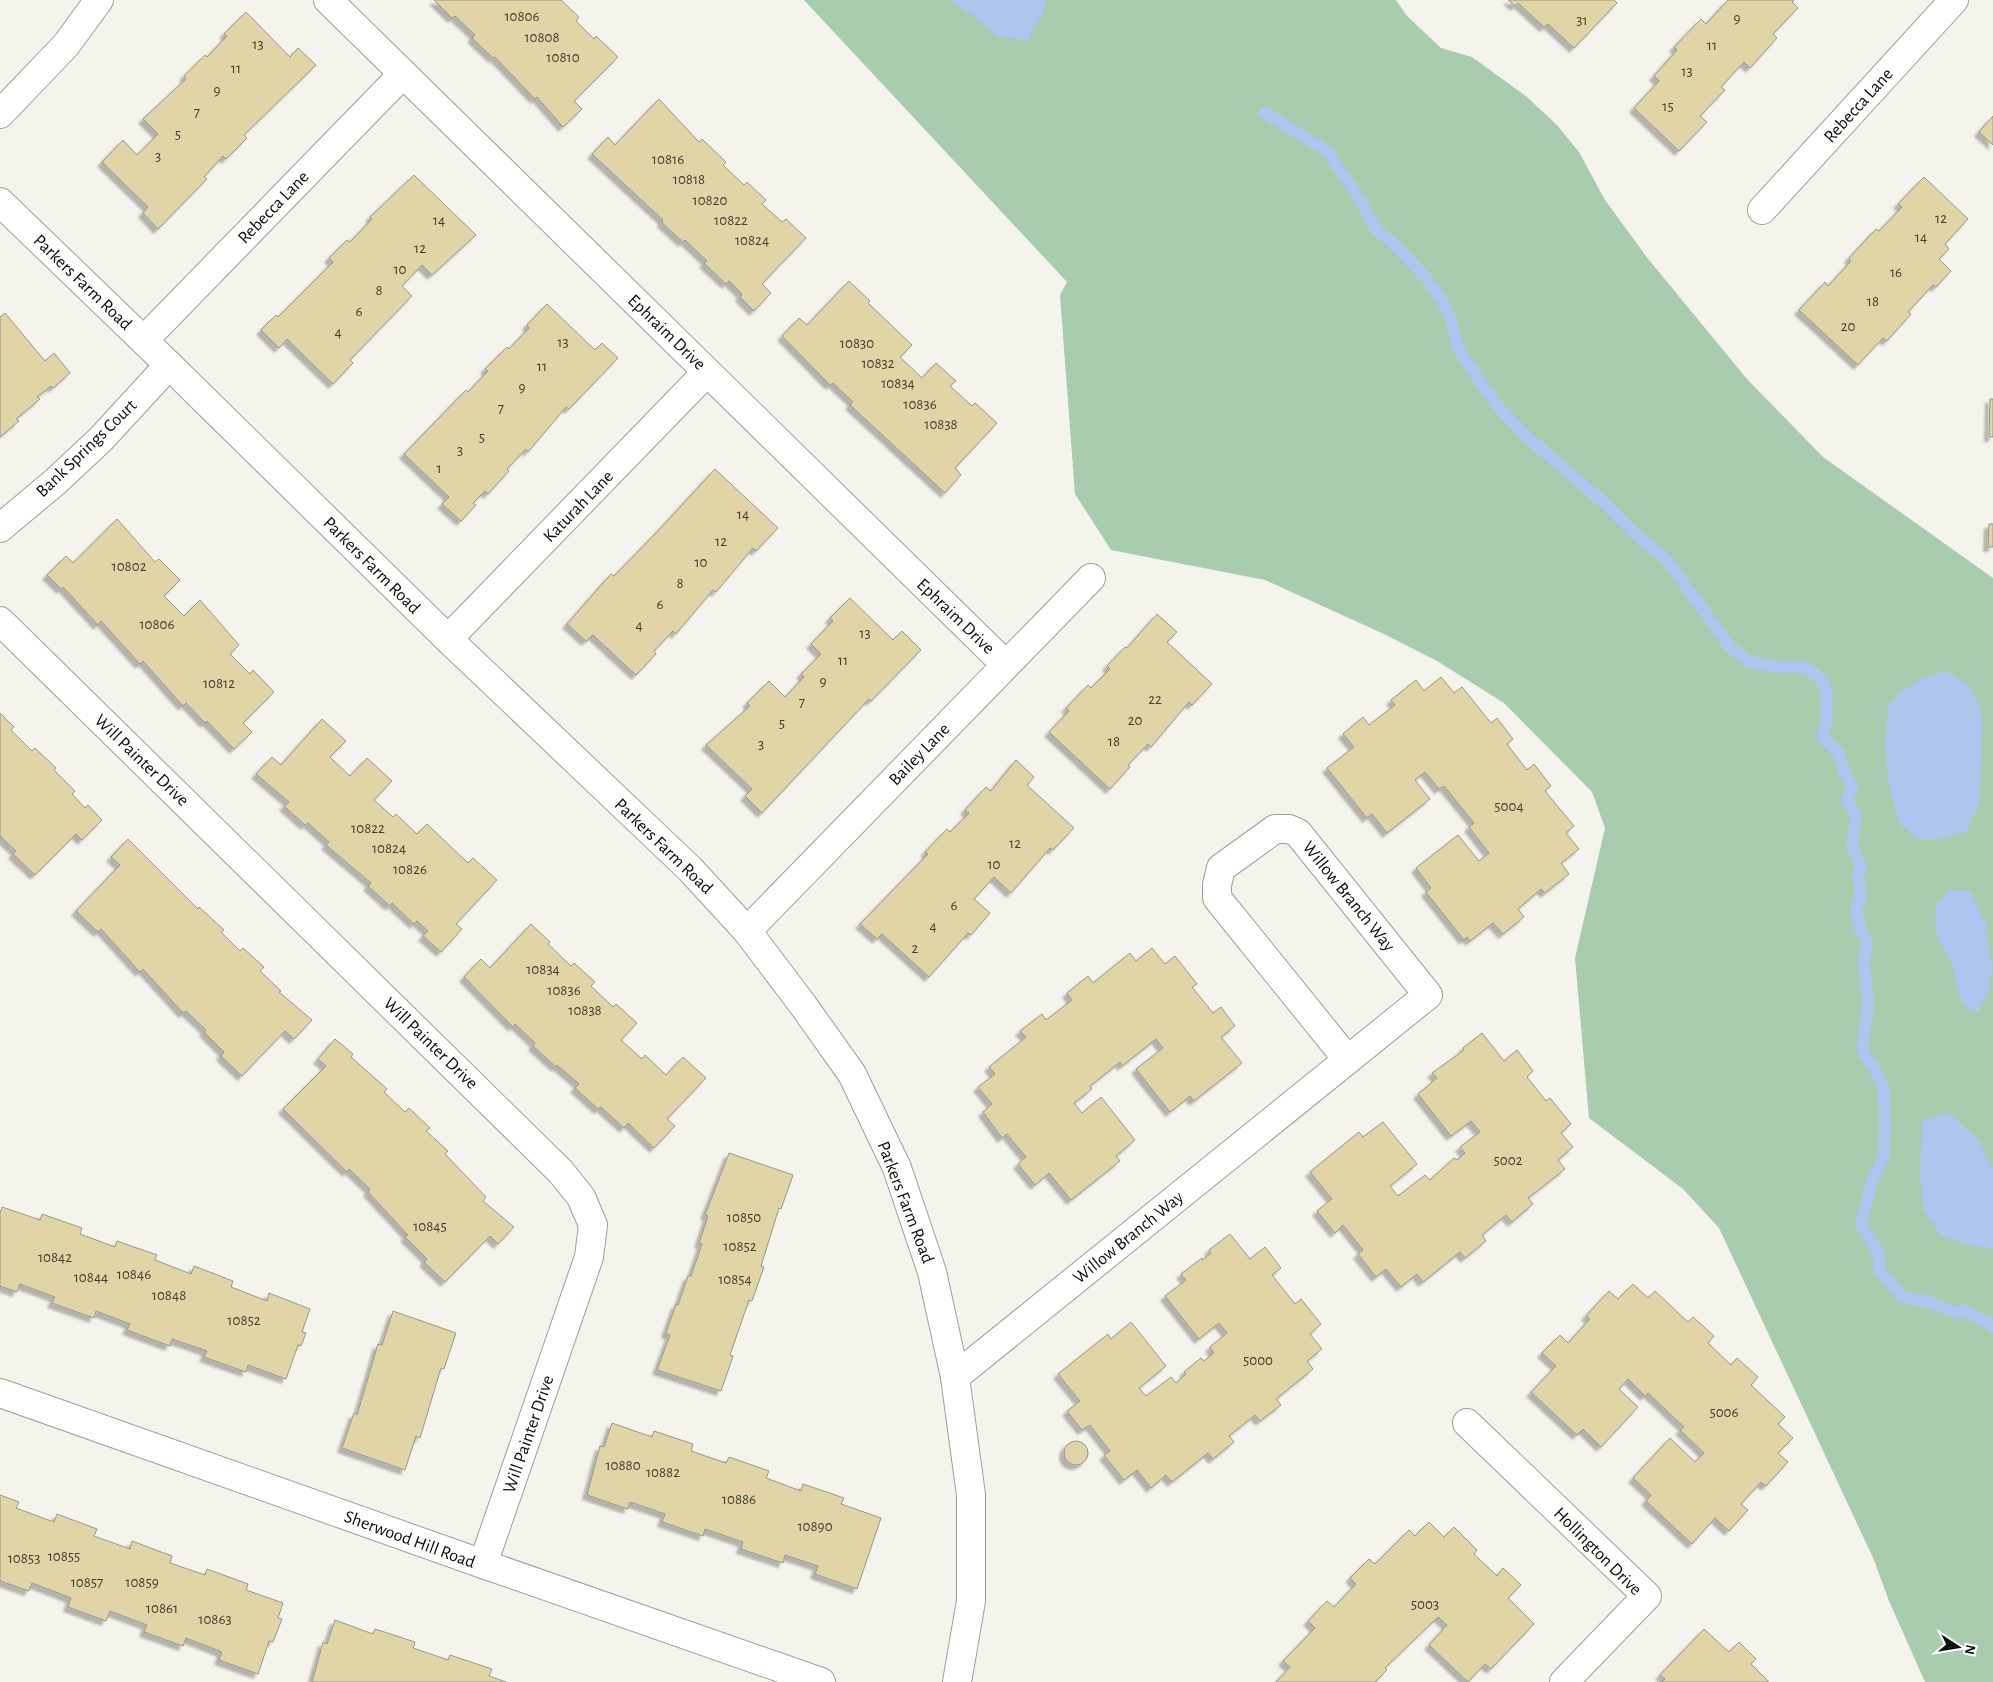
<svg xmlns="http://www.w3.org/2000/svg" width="1993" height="1682" font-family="'Alegreya Sans',sans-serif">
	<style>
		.green { fill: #a9ccaf }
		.water { fill: #afc5ed }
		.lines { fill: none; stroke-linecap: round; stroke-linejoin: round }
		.stream { stroke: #afc5ed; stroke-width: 12 }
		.building { fill: #e1d5a7; stroke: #97968f; filter: url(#shadow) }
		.minor-casing { stroke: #a09e97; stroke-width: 30 }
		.minor { stroke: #fff; stroke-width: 28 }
		.labels { text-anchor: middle; stroke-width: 5; stroke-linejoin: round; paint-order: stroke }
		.number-label { font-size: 15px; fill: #413e30 }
		.street-label { font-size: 18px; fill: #0c0c09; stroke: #fff }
	</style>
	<defs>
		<filter id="shadow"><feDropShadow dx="-4.5" dy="4.5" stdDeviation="1" flood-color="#0004"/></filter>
	</defs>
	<rect width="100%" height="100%" fill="#f4f3ec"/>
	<polygon class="green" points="804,0 1396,0 1407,16 1441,48 1472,57 1527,97 1557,125 1579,152 1605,200 1649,260 1747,379 1823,457 1993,578 1993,1682 1925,1682 1889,1601 1874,1560 1719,1228 1683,1189 1589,1118 1575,958 1605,828 1592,792 1504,703 1437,661 1384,634 1265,580 1111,550 1075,494 1060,295 1067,282"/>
	<g class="water">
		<polygon points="949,0 1047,0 1040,18 1028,40 999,37 968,12"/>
		<polygon points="1946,671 1971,687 1983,717 1979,803 1967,832 1941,839 1918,839 1899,824 1888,780 1885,743 1888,708 1899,693 1921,679"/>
		<polygon points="1950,890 1970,890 1986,923 1992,967 1989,992 1979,1011 1969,1011 1958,994 1951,961 1935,933 1936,905"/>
		<polygon points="1948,1112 1978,1139 1993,1169 1993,1249 1969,1245 1940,1235 1923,1209 1920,1173 1922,1121"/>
	</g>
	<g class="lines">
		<polyline class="stream" points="1265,113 1327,151 1361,201 1375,228 1399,249 1426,278 1442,301 1451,320 1458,348 1495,403 1524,434 1603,502 1634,533 1667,560 1730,647 1750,662 1777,667 1805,667 1821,679 1827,694 1826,723 1822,737 1838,752 1846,775 1852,787 1847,800 1856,816 1852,845 1861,867 1858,874 1861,896 1856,909 1860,929 1867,942 1864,962 1868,1006 1863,1041 1863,1052 1875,1070 1884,1089 1885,1133 1883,1158 1872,1181 1861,1224 1879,1255 1879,1270 1902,1297 1929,1302 1956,1313 1963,1310 1992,1325 1993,1327"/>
	</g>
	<g class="building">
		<polygon points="434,0 561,0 579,17 576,21 594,39 596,36 618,57 574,101 582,109 563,127 537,97 535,99 495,57 493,58 472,38 475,35 455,16 452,18"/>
		<polygon points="1508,0 1614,0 1617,3 1574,48 1548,24 1544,27 1518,3 1515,6"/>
		<polygon points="1728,0 1794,0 1792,2 1798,8 1773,34 1777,38 1750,68 1744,62 1721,87 1725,90 1700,116 1707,122 1679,151 1634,108 1659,81 1654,76 1677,50 1674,47 1701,19 1706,24"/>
		<polygon points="246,12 290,57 298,48 316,65 244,135 247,138 226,159 223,156 204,177 207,179 158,229 143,213 148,207 102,162 123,140 137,155 158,134 143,119 186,79 184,76 205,55 207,57 227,36 224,34"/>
		<polygon points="659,99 699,142 702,139 726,162 723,165 744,185 747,182 766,200 762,204 782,222 786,219 806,238 762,284 771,293 754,311 740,297 742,294 729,281 726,284 704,263 707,261 685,240 683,242 662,223 663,220 592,154 608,137 615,145"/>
		<polygon points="1993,116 1993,145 1979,132"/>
		<polygon points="414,175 476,235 432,275 422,265 402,286 412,296 350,360 353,363 333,384 287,339 279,348 261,330 276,315 278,317 333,262 329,258 347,240 350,242 372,219 370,217"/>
		<polygon points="1924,177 1968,219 1945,244 1949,249 1939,259 1951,271 1936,287 1933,285 1908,312 1911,314 1887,341 1883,338 1858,365 1799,310 1825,282 1828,286 1851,261 1849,258 1876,229 1879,231 1902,207 1898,204"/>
		<polygon points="849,281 870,301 868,303 912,345 900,357 922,378 936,363 956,381 950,386 972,406 975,403 997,423 955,468 961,475 945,493 850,405 853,402 833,383 830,385 782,336 799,318 807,325"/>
		<polygon points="547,304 595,350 602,343 618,358 569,409 566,407 528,452 526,449 507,469 509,471 488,494 485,491 473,503 476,505 461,521 442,504 449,497 404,454 466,390 468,392 488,371 485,369 507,347 509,349 529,328 527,325"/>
		<polygon points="5,313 45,361 54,353 70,373 53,388 51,386 37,397 40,399 16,419 19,421 0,437 0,317"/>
		<polygon points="1990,399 1993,399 1993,437 1989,437"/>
		<polygon points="715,469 778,528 756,551 753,548 716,592 713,590 676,634 673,631 654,651 656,654 636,675 593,635 586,641 567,624 611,574 614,576 657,532"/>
		<polygon points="117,519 155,562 159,559 180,580 164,596 184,616 200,600 239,645 230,654 250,674 253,670 274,692 243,723 252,732 234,749 207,721 205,723 186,703 183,706 143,661 140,664 101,621 98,625 63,587 61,589 47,575 66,556 73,563"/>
		<polygon points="1989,524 1993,524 1993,547 1988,547"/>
		<polygon points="850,598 893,640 902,631 921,650 871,701 869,699 762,813 745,796 752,789 706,745 750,706 747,703 769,681 785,697 804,677 801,674 821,654 811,644 833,621 830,618"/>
		<polygon points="1157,614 1177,632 1167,642 1212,684 1192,705 1189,702 1151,747 1148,744 1128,765 1130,767 1110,789 1049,732 1069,711 1066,708 1088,685 1091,688 1110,669 1107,666 1125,647 1127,648"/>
		<polygon points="1441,677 1454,693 1462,687 1491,723 1497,718 1513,739 1507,744 1527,770 1534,764 1551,786 1545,791 1574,826 1566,833 1579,849 1561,863 1569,874 1545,893 1541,889 1518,909 1524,917 1503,934 1493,923 1470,941 1467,937 1464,940 1426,892 1431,888 1416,868 1458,835 1479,861 1489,853 1469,827 1474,823 1444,786 1439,789 1425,772 1415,780 1430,799 1387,833 1372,814 1367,818 1327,768 1354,747 1343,734 1363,717 1369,725 1395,705 1391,700 1416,680 1424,691"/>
		<polygon points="0,713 14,727 11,730 32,751 35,748 56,768 54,770 75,791 72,794 85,808 88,805 102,820 82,840 76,834 35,875 13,854 16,851 0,836"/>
		<polygon points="322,719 346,741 330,757 350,776 367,758 392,781 374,800 393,817 396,814 417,834 427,824 468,863 473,858 497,880 456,924 462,929 441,952 423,936 428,931 417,921 414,924 392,903 390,906 368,886 371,883 326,845 329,842 308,823 305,825 284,806 289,802 256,774 272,757 281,765"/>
		<polygon points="1016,760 1034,777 1027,785 1074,828 1053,850 1050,848 1011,893 994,877 974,899 990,913 971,935 968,933 929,977 882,934 877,939 860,924 928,854 925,852 947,829 950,832 969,813 965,810 986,787 991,791"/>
		<polygon points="128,839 198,909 199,907 224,930 221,932 240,951 243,948 264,967 260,971 281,991 279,992 312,1020 294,1039 285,1031 242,1076 221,1056 224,1052 204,1032 206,1030 186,1011 183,1013 143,969 140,972 101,929 98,932 76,911 120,865 111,857"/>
		<polygon points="531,924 550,942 548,944 571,966 574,963 595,982 591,986 613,1007 616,1004 637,1023 621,1040 642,1059 645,1055 666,1075 683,1057 706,1078 667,1119 675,1126 654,1148 628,1123 624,1128 601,1107 598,1109 575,1088 579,1084 557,1065 556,1067 533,1046 535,1043 515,1024 513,1027 464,977 481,959 490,968"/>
		<polygon points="1152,948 1165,964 1175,956 1197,984 1192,987 1213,1013 1221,1007 1235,1026 1221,1037 1242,1063 1194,1101 1190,1096 1170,1112 1136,1069 1163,1048 1156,1039 1122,1066 1120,1062 1090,1086 1092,1089 1074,1103 1082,1113 1101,1097 1135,1140 1116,1156 1120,1161 1071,1200 1049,1173 1035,1185 1018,1164 1026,1157 1007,1134 1002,1138 983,1112 992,1104 978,1087 995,1074 989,1067 1026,1037 1020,1031 1042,1014 1046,1020 1072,1000 1067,993 1088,976 1093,983 1130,953 1136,961"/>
		<polygon points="1482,1033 1504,1061 1517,1050 1533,1071 1527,1077 1546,1101 1550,1098 1571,1124 1561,1133 1573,1147 1558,1160 1565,1169 1528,1198 1533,1204 1512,1222 1506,1215 1482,1235 1486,1241 1465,1258 1460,1252 1423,1282 1417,1274 1401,1287 1386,1269 1376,1277 1358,1254 1363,1250 1343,1225 1335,1233 1317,1211 1332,1199 1310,1172 1359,1132 1363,1137 1383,1122 1417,1164 1390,1186 1398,1196 1425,1175 1430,1180 1454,1158 1457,1160 1465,1153 1460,1147 1480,1132 1471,1121 1451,1136 1418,1094 1437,1078 1432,1073 1464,1050 1463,1048"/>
		<polygon points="335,1039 353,1054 351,1057 387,1089 384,1092 405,1112 409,1108 430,1128 426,1131 448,1151 445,1154 486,1197 483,1201 514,1227 498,1244 490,1236 445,1282 424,1262 427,1259 405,1237 408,1235 368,1192 370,1189 349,1169 347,1172 283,1109 326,1066 318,1059"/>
		<polygon points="729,1153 793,1175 781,1209 779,1208 761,1266 764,1267 752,1301 749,1300 730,1355 733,1356 721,1391 657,1370 670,1335 666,1333 676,1304 678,1305 688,1276 691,1276 702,1244 699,1243 708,1216 705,1215"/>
		<polygon points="2,1207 40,1220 42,1214 82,1228 80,1234 115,1247 117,1241 157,1255 155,1260 191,1274 194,1266 233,1281 231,1287 267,1301 269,1293 310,1309 302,1332 306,1333 301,1346 298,1345 286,1379 248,1365 246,1372 204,1357 207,1351 172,1339 170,1346 127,1330 130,1324 96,1311 94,1318 52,1303 55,1297 20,1284 17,1292 0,1286 0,1213"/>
		<polygon points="1230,1234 1250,1259 1265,1247 1281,1268 1272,1275 1295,1304 1301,1299 1321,1324 1310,1334 1322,1349 1307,1361 1313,1369 1276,1399 1281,1405 1260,1421 1255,1415 1229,1436 1234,1442 1213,1459 1208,1453 1172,1482 1166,1475 1151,1488 1137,1470 1124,1480 1104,1455 1110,1451 1090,1425 1082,1430 1067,1411 1080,1401 1058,1374 1108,1334 1111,1339 1131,1322 1166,1366 1139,1388 1146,1396 1171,1377 1176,1383 1186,1374 1184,1372 1201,1358 1204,1361 1214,1353 1210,1347 1227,1333 1219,1323 1199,1339 1165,1296 1186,1280 1181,1274 1202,1258 1203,1260 1211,1253 1209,1250"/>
		<polygon points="1633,1284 1648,1298 1655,1291 1688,1322 1693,1317 1714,1336 1708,1343 1731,1365 1737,1358 1758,1377 1751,1385 1785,1417 1778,1424 1793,1438 1778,1453 1788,1462 1766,1486 1761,1482 1741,1504 1748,1510 1729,1531 1715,1518 1692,1544 1646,1501 1651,1495 1633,1478 1670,1438 1695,1462 1704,1453 1680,1430 1684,1427 1648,1393 1645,1396 1628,1379 1619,1389 1638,1407 1601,1447 1583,1429 1577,1435 1531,1392 1556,1366 1542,1353 1560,1335 1568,1343 1590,1319 1586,1316 1609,1291 1618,1299"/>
		<polygon points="393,1311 456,1333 444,1369 441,1368 420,1438 416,1436 405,1470 342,1448 354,1413 357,1415 378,1344 382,1345"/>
		<polygon points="612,1423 652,1437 654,1431 693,1444 691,1451 726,1463 729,1457 769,1471 766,1478 801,1491 803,1484 844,1498 841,1504 881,1518 857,1589 815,1574 818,1566 785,1555 783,1563 741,1549 743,1542 705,1529 703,1536 662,1522 665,1514 630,1502 628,1509 587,1495 600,1446 604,1447"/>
		<circle cx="1076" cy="1453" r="12"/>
		<polygon points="0,1495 19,1502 16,1508 54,1522 57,1514 97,1529 94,1536 130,1549 132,1541 172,1556 170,1563 205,1575 207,1569 248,1584 246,1590 283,1603 278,1618 282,1619 273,1642 269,1641 258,1674 219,1660 222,1652 186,1638 183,1646 144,1632 147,1625 110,1611 106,1621 68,1607 71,1598 32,1583 29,1591 0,1581"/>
		<polygon points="1429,1522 1444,1537 1454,1527 1477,1550 1474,1554 1497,1576 1503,1568 1521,1585 1508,1598 1534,1624 1491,1669 1485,1664 1468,1682 1429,1645 1447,1625 1438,1617 1385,1668 1387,1670 1375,1682 1276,1682 1290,1667 1283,1661 1315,1628 1308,1621 1327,1601 1334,1607 1356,1584 1350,1578 1369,1559 1375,1564 1409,1530 1415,1536"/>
		<polygon points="335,1620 373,1634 375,1629 415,1642 413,1648 448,1660 450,1655 492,1669 489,1676 506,1682 312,1682 323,1642 327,1644"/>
		<polygon points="1704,1629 1729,1652 1739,1642 1756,1659 1751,1664 1769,1682 1662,1682 1665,1679 1660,1675"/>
	</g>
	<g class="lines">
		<g class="minor-casing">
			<g id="minor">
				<polyline points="328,0 1006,665"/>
				<polyline points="0,114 66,45 99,0"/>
				<polyline points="0,202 169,365 448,639 690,869 747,931 803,1005 852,1074 897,1168 932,1272 955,1377 971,1495 971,1601 957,1682"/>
				<polyline points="1762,210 1954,0"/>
				<polyline points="144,340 403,74"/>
				<polyline points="0,528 55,482 101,439 169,365"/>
				<polyline points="0,621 561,1172 581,1197 593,1225 589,1257 483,1564"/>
				<polyline points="448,639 707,372"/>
				<polyline points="747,931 1091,578"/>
				<polyline points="955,1377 1428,995 1298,833 1289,829 1275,829 1221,868 1217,885 1217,898 1347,1059"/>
				<polyline points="0,1393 483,1564 821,1682"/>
				<polyline points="1467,1423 1647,1596 1564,1682"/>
			</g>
		</g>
		<use href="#minor" class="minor"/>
	</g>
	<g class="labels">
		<g class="number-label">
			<text x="522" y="21">10806</text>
			<text x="1737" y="23">9</text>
			<text x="1582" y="25">31</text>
			<text x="542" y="42">10808</text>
			<text x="258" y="49">13</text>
			<text x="1712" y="50">11</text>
			<text x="563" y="62">10810</text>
			<text x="236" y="73">11</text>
			<text x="1687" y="76">13</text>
			<text x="217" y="95">9</text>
			<text x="1668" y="111">15</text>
			<text x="197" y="117">7</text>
			<text x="178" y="139">5</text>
			<text x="158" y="161">3</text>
			<text x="668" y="164">10816</text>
			<text x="689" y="184">10818</text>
			<text x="710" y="205">10820</text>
			<text x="1941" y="223">12</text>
			<text x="439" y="225">14</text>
			<text x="731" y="225">10822</text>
			<text x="1921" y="242">14</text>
			<text x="752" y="245">10824</text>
			<text x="420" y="253">12</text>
			<text x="400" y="274">10</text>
			<text x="1896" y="277">16</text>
			<text x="379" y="295">8</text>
			<text x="1873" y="306">18</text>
			<text x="359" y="316">6</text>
			<text x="1848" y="331">20</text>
			<text x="338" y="337">4</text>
			<text x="563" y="347">13</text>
			<text x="857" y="348">10830</text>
			<text x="878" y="368">10832</text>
			<text x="542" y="371">11</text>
			<text x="898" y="388">10834</text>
			<text x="522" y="392">9</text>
			<text x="920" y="409">10836</text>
			<text x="501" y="413">7</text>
			<text x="941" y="429">10838</text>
			<text x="482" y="442">5</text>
			<text x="460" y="455">3</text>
			<text x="439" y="473">1</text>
			<text x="743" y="519">14</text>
			<text x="721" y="546">12</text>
			<text x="701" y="567">10</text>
			<text x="129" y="571">10802</text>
			<text x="680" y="588">8</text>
			<text x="660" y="609">6</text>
			<text x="157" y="629">10806</text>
			<text x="639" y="630">4</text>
			<text x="865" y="638">13</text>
			<text x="843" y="665">11</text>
			<text x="823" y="686">9</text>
			<text x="219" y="688">10812</text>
			<text x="1155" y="704">22</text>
			<text x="802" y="707">7</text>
			<text x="1135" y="725">20</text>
			<text x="782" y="728">5</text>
			<text x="1114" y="746">18</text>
			<text x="761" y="749">3</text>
			<text x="1509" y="811">5004</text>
			<text x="368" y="833">10822</text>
			<text x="1015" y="848">12</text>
			<text x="389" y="853">10824</text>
			<text x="994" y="869">10</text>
			<text x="410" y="874">10826</text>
			<text x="954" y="910">6</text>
			<text x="933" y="931">4</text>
			<text x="915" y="953">2</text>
			<text x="543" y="974">10834</text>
			<text x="564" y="995">10836</text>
			<text x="585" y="1015">10838</text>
			<text x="1508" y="1165">5002</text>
			<text x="744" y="1222">10850</text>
			<text x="430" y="1231">10845</text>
			<text x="740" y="1251">10852</text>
			<text x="55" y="1262">10842</text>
			<text x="134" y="1279">10846</text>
			<text x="91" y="1282">10844</text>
			<text x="735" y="1284">10854</text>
			<text x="169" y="1300">10848</text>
			<text x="244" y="1325">10852</text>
			<text x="1258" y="1365">5000</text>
			<text x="1724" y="1417">5006</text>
			<text x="623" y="1470">10880</text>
			<text x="663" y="1477">10882</text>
			<text x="739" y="1504">10886</text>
			<text x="815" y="1531">10890</text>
			<text x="64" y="1561">10855</text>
			<text x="24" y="1563">10853</text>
			<text x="87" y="1587">10857</text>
			<text x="142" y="1587">10859</text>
			<text x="1425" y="1609">5003</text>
			<text x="162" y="1613">10861</text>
			<text x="215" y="1624">10863</text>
		</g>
		<g class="street-label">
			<text transform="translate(1858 105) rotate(-48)" y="6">Rebecca Lane</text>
			<text transform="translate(273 207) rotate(-46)" y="6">Rebecca Lane</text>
			<text transform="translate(83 282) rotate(44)" y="6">Parkers Farm Road</text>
			<text transform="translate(667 332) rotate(44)" y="6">Ephraim Drive</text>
			<text transform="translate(86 448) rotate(-44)" y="6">Bank Springs Court</text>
			<text transform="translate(578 506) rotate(-46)" y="6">Katurah Lane</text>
			<text transform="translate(372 565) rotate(45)" y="6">Parkers Farm Road</text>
			<text transform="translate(956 616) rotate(44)" y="6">Ephraim Drive</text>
			<text transform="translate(919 754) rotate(-46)" y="6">Bailey Lane</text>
			<text transform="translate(142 760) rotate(44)" y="6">Will Painter Drive</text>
			<text transform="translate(664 846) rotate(44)" y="6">Parkers Farm Road</text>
			<text transform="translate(1349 896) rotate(51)" y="6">Willow Branch Way</text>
			<text transform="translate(431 1043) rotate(44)" y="6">Will Painter Drive</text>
			<text transform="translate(906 1202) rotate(69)" y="6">Parkers Farm Road</text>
			<text transform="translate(1128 1237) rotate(-39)" y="6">Willow Branch Way</text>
			<text transform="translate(528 1434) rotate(-71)" y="6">Will Painter Drive</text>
			<text transform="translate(410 1539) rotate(20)" y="6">Sherwood Hill Road</text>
			<text transform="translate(1598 1551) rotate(45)" y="6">Hollington Drive</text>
		</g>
	</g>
	<g transform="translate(1958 1647) rotate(102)" stroke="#ffffff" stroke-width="4" paint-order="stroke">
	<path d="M0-4L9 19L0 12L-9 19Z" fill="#0c0c09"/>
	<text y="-8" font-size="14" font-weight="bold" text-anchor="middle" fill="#0c0c09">N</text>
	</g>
</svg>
